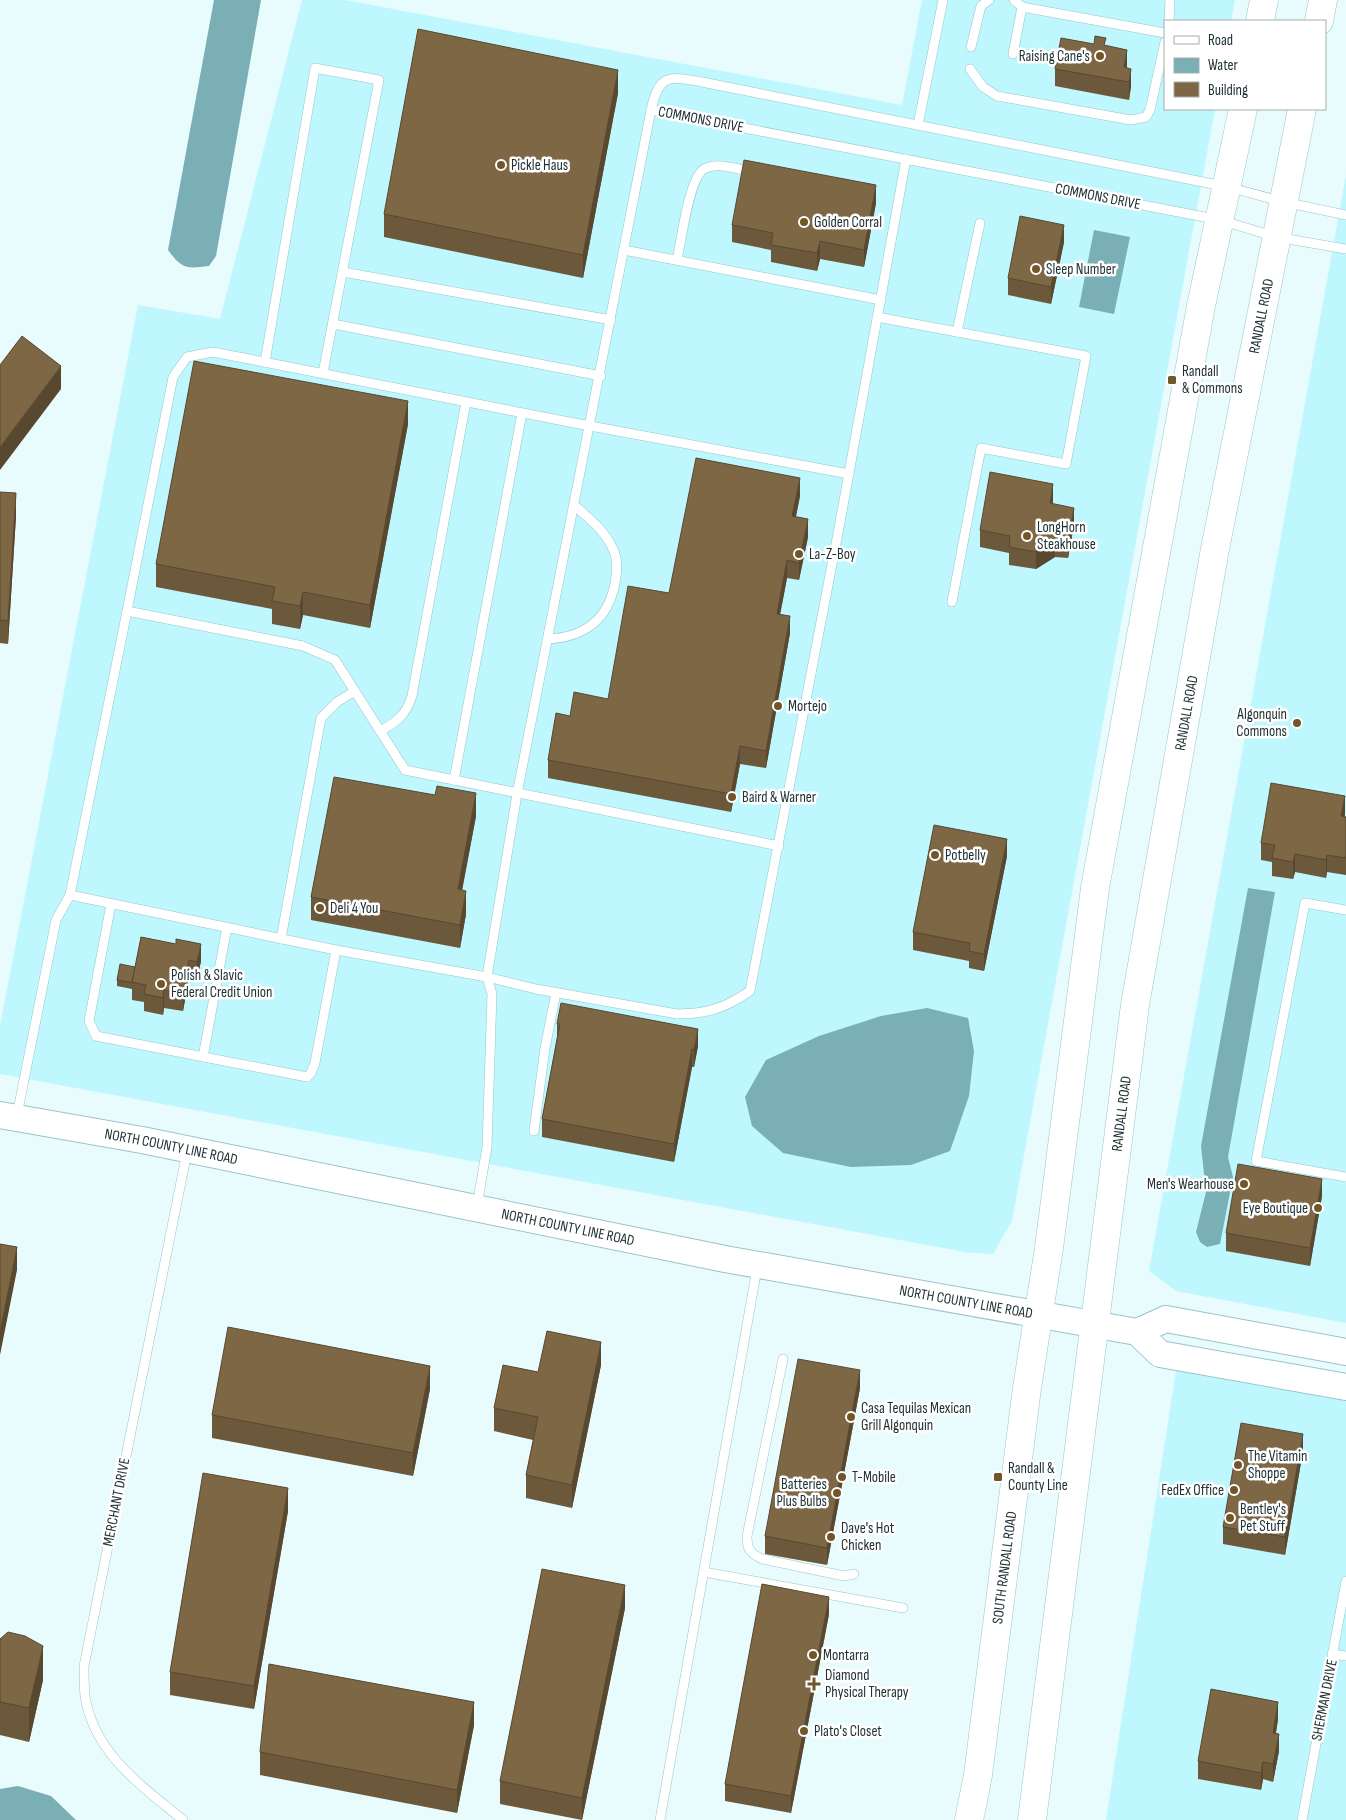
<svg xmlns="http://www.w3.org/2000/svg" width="1346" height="1820" font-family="'Sofia Sans Condensed',sans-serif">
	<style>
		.built { fill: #bef7fe }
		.water { fill: #79afb5 }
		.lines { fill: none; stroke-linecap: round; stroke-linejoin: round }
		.lane-casing { stroke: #98c5cb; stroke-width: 10 }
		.secondary-casing { stroke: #98c5cb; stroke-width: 28 }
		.primary-casing { stroke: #98c5cb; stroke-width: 29 }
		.lane { stroke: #fff; stroke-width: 9 }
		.secondary { stroke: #fff; stroke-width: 26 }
		.primary { stroke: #fff; stroke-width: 28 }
		.wall { fill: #6c593b }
		.shaded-wall { fill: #584830 }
		.building { fill: #7e6745; stroke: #584830 }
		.poi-dot { fill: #725528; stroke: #fff; stroke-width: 2 }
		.labels { text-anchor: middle; stroke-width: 5; stroke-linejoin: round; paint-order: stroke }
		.poi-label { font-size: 15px; fill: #203235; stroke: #fff; text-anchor: start }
		.street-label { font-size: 15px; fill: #203235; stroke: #fff }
	</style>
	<rect width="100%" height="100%" fill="#e8fbfd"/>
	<g class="built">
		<polygon points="302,0 345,0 902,105 922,0 1235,0 1231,21 1165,21 1165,109 1215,109 1012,1221 993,1254 965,1252 0,1074 0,1026 138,305 220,319"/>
		<polygon points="1346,175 1346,1323 1176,1291 1149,1271"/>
		<polygon points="1176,1371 1346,1401 1346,1820 1106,1820"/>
	</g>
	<g class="water">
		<path d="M214,0H261L216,256L209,266C186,269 182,269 168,250Z"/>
		<polygon points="1094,230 1130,237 1114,314 1079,307"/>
		<polygon points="1248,888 1275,892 1228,1157 1233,1177 1220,1244 1207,1247 1200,1242 1196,1232 1206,1192 1201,1146"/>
		<polygon points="927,1008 968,1018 974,1051 969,1096 950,1151 911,1165 851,1167 783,1153 752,1126 745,1097 766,1060 819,1036 881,1016"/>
		<polygon points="18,1786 51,1796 76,1820 0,1820 0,1789"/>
	</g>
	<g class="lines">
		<g class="lane-casing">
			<g id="lane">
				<polyline points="1014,0 1022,7 1165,33"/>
				<polyline points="1169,21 1170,0"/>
				<polyline points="971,47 981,6 989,0"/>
				<polyline points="1013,54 1022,7"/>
				<polyline points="970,69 983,87 997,96 1131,120 1146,117 1150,110 1165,42"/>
				<polyline points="651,110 1220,220 1276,237 1346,249"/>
				<polyline points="918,125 943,0"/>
				<polyline points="624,250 881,300"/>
				<path d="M677,260C681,242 689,178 704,169C717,161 740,170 754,172"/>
				<polyline points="343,272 611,320"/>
				<polyline points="877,317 1086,356 1066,464 981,448 952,602"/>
				<polyline points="333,324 601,376"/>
				<polyline points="957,332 980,223"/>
				<polyline points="265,362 315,68 379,80 323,373"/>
				<polyline points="127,611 173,377 187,357 213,352 569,422 849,474"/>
				<path d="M548,639C585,637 608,620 615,583C617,573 618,559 613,549C605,531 589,518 575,506"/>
				<path d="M380,731C397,722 406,715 412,696L466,402"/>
				<polyline points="454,780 522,413"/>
				<polyline points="70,895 127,611 303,646 335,660 405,770 779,846"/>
				<polyline points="111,904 89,1021 96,1036 307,1077 311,1073 315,1063 336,950"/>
				<polyline points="1346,910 1305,903 1256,1161 1346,1177"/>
				<polyline points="281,939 321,718 337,702 355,691"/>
				<polyline points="203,1057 227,927"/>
				<path d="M17,1115L56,920L70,895L336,950L487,977L536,989L677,1014C707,1014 725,1008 750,991L839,528L906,159"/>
				<polyline points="534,1131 545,1048 556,993"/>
				<path d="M477,1206L487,1147L492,994L487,977L517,794L651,110C659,74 668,76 702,82L1228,187L1284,202L1346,215"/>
				<path d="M783,1359L747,1536C747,1550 750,1553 762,1559L844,1576L854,1574"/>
				<polyline points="704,1572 903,1608"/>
				<polyline points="1332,1654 1346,1656"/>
				<path d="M183,1820C142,1786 94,1754 85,1696C84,1686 84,1676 84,1666L187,1152"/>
				<polyline points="660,1820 757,1268"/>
				<polyline points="1302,1820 1346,1581"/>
			</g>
		</g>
		<g class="secondary-casing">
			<g id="secondary">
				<path id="s1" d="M0,1115L142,1140L725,1259L1137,1332L1160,1354L1346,1387"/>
				<polyline points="1137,1332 1166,1319 1346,1352"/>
			</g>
		</g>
		<g class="primary-casing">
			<g id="primary">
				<polyline points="1260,21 1264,0"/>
				<polyline points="1319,21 1323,0"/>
				<path id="s2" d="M969,1820L978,1775L1027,1388L1049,1248L1095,888L1201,306L1243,109"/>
				<path id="s3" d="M1032,1820L1135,1005L1215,549L1302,109"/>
			</g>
		</g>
		<use href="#lane" class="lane"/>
		<use href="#secondary" class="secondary"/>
		<use href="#primary" class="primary"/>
	</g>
	<g class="wall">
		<polygon points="1094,44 1106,46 1127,68 1131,86 1129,100 1055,86 1055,69"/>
		<polygon points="618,93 583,278 384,237 384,214"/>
		<polygon points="876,203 864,267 820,259 817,271 771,262 771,250 732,242 732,225"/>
		<polygon points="1064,242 1051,304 1008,295 1008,278"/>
		<polygon points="408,424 370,628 303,615 300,629 272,624 272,609 156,587 156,564"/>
		<polygon points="0,492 16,516 8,644 0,643"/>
		<polygon points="800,496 796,517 808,537 799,580 787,578 780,614 790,633 766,768 740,764 731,812 548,778 548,760 570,716 608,699 669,593"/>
		<polygon points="1053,501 1052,504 1074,525 1068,558 1055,557 1036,569 1009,565 1009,553 980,547 980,530"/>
		<polygon points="1345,814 1344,817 1346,817 1346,875 1327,872 1326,878 1295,872 1293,879 1272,876 1272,862 1261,860 1261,843"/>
		<polygon points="476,816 462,890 466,914 460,948 311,920 311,897"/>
		<polygon points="1007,856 984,971 969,968 969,961 913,950 913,932"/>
		<polygon points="141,937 201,961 197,979 189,978 183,1011 164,1008 163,1015 144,1011 144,1002 132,1000 132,989 117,986 117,980 135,967"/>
		<polygon points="557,1024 698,1046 694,1067 692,1067 674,1162 542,1137 542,1119 557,1037"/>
		<polygon points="1322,1196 1310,1266 1226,1251 1226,1233"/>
		<polygon points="601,1365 572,1508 526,1498 526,1475 533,1440 494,1431 494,1408 538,1372"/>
		<polygon points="860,1388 827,1565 765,1554 765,1536"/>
		<polygon points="430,1389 413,1476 212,1438 212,1415"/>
		<polygon points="1303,1451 1285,1555 1223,1544 1223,1527"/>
		<polygon points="288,1511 254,1709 170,1695 170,1672"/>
		<polygon points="625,1608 582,1820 500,1804 500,1781"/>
		<polygon points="829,1614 791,1813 725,1801 725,1784"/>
		<polygon points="0,1639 43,1680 29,1742 0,1735"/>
		<polygon points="1278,1719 1276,1733 1279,1751 1273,1782 1263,1779 1261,1790 1198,1779 1198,1761"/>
		<polygon points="474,1725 457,1813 260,1775 260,1752"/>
	</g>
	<g class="shaded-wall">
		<polygon points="1127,50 1127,67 1124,82 1124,67"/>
		<polygon points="1131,69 1131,86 1129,100 1129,82"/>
		<polygon points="618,70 618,93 583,278 583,255"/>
		<polygon points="876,185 876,203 864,267 864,250"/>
		<polygon points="1064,225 1064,242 1051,304 1051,287"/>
		<polygon points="820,241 820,259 817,271 817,253"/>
		<polygon points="61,366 61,389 0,470 0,447"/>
		<polygon points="408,401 408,424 370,628 370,605"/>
		<polygon points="800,478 800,496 792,534 792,516"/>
		<polygon points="1053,484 1053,501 1050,520 1050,503"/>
		<polygon points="16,493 16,516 8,644 8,621"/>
		<polygon points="1074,508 1074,525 1068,558 1068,541"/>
		<polygon points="808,519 808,537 799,580 799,563"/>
		<polygon points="1055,539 1055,557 1036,569 1036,552"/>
		<polygon points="787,560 787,578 777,631 777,614"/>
		<polygon points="303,592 303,615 300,629 300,606"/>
		<polygon points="790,616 790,633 766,768 766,751"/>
		<polygon points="740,746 740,764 731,812 731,794"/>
		<polygon points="476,793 476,816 458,912 458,889"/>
		<polygon points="1345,796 1345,814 1341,834 1341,816"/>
		<polygon points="1007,839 1007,856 984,971 984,954"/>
		<polygon points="1295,854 1295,872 1293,879 1293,862"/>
		<polygon points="1327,855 1327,872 1326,878 1326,860"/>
		<polygon points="466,891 466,914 460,948 460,925"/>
		<polygon points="201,944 201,961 197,979 197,962"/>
		<polygon points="189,960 189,978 183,1011 183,994"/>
		<polygon points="164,990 164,1008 163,1015 163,998"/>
		<polygon points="698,1029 698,1046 694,1067 694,1050"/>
		<polygon points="692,1049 692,1067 674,1162 674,1144"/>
		<polygon points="1322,1179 1322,1196 1310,1266 1310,1248"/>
		<polygon points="17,1247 17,1270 0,1355 0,1332"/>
		<polygon points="601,1342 601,1365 572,1508 572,1485"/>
		<polygon points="430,1366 430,1389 413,1476 413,1453"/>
		<polygon points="860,1370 860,1388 827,1565 827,1548"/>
		<polygon points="1303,1434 1303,1451 1285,1555 1285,1537"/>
		<polygon points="288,1488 288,1511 254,1709 254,1686"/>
		<polygon points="625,1585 625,1608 582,1820 582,1798"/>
		<polygon points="829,1597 829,1614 791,1813 791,1796"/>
		<polygon points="43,1646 43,1680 29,1742 29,1708"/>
		<polygon points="474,1702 474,1725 457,1813 457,1790"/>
		<polygon points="1278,1702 1278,1719 1273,1750 1273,1733"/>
		<polygon points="1279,1734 1279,1751 1273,1782 1273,1764"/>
		<polygon points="1263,1762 1263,1779 1261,1790 1261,1773"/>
	</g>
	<g class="building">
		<polygon points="418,29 618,70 583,255 384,214"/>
		<polygon points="1095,36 1106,38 1104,45 1127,50 1124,67 1131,69 1129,82 1055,69 1061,38 1094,44"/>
		<polygon points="744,160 876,185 864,250 820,241 817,253 771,245 773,233 732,225"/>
		<polygon points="1020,216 1064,225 1051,287 1008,278"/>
		<polygon points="22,336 61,366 0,447 0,365"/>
		<polygon points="194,361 408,401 370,605 303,592 300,606 272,601 275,587 156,564"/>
		<polygon points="696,458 800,478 792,516 808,519 799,563 787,560 777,614 790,616 766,751 740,746 731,794 548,760 556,713 570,716 574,692 608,699 628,586 669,593"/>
		<polygon points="990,472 1053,484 1050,503 1074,508 1068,541 1055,539 1036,552 1009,547 1010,536 980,530"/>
		<polygon points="0,492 16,493 8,621 0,620"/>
		<polygon points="334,777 435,795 437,786 476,793 458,889 466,891 460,925 311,897"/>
		<polygon points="1271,783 1345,796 1341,816 1346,817 1346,858 1327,855 1326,860 1295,854 1293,862 1272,858 1275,845 1261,843"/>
		<polygon points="934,825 1007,839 984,954 969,951 970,943 913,932"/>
		<polygon points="141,937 176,944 176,939 201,944 197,962 189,960 183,994 164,990 163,998 144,994 146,985 132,982"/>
		<polygon points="120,964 135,967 132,982 134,983 117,980"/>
		<polygon points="561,1003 698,1029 694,1050 692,1049 674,1144 542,1119 560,1024 557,1024"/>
		<polygon points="1238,1164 1322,1179 1310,1248 1226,1233"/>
		<polygon points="0,1244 17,1247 0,1332"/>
		<polygon points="228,1327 430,1366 413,1453 212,1415"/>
		<polygon points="547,1331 601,1342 572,1485 526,1475 538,1417 494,1408 503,1365 538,1372"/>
		<polygon points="798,1359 860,1370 827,1548 765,1536"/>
		<polygon points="1241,1423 1303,1434 1285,1537 1223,1527"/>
		<polygon points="203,1473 288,1488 254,1686 170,1672"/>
		<polygon points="542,1569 625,1585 582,1798 500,1781"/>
		<polygon points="762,1584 829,1597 791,1796 725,1784"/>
		<polygon points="8,1632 25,1636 43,1646 29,1708 0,1702 0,1639"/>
		<polygon points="269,1664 474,1702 457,1790 260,1752"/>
		<polygon points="1211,1689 1278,1702 1273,1733 1279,1734 1273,1764 1263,1762 1261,1773 1198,1761"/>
	</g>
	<g class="poi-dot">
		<circle cx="1100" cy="56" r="5"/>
		<circle cx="501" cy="165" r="5"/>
		<circle cx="804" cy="222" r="5"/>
		<circle cx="1036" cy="269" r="5"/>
		<rect x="1167" y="375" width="10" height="10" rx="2.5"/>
		<circle cx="1027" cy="536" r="5"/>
		<circle cx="799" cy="554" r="5"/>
		<circle cx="778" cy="706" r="5"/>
		<circle cx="1297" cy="723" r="5"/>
		<circle cx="732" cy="797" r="5"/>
		<circle cx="935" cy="855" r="5"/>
		<circle cx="320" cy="908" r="5"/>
		<circle cx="161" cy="984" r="5"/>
		<circle cx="1244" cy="1184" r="5"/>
		<circle cx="1318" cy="1208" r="5"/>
		<circle cx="851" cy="1417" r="5"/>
		<circle cx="1238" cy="1465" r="5"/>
		<circle cx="842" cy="1477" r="5"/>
		<rect x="993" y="1472" width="10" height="10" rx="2.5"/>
		<circle cx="1234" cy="1490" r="5"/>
		<circle cx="837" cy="1493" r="5"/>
		<circle cx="1230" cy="1518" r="5"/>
		<circle cx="831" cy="1537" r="5"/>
		<circle cx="813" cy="1655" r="5"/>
		<path d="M811.5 1676.5h5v5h5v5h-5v5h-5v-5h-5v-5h5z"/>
		<circle cx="804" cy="1731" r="5"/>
	</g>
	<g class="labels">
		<g class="poi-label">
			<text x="1090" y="61" text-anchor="end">Raising Cane's</text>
			<text x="511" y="170">Pickle Haus</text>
			<text x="814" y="227">Golden Corral</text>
			<text x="1046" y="274">Sleep Number</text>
			<text x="1182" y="376">Randall<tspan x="1182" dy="17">&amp; Commons</tspan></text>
			<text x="1037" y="532">LongHorn<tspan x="1037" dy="17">Steakhouse</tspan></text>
			<text x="809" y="559">La-Z-Boy</text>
			<text x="788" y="711">Mortejo</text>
			<text x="1287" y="719" text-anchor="end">Algonquin<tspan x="1287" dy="17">Commons</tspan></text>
			<text x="742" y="802">Baird &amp; Warner</text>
			<text x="945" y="860">Potbelly</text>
			<text x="330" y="913">Deli 4 You</text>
			<text x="171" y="980">Polish &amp; Slavic<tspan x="171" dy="17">Federal Credit Union</tspan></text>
			<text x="1234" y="1189" text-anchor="end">Men's Wearhouse</text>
			<text x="1308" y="1213" text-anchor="end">Eye Boutique</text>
			<text x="861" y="1413">Casa Tequilas Mexican<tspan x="861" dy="17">Grill Algonquin</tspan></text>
			<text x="1248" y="1461">The Vitamin<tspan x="1248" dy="17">Shoppe</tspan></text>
			<text x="1008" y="1473">Randall &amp;<tspan x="1008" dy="17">County Line</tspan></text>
			<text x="852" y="1482">T-Mobile</text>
			<text x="827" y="1489" text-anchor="end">Batteries<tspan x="827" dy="17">Plus Bulbs</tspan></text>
			<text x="1224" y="1495" text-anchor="end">FedEx Office</text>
			<text x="1240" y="1514">Bentley's<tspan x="1240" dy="17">Pet Stuff</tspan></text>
			<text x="841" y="1533">Dave's Hot<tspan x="841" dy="17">Chicken</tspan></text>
			<text x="823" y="1660">Montarra</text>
			<text x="825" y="1680">Diamond<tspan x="825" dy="17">Physical Therapy</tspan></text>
			<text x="814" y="1736">Plato's Closet</text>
		</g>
		<g class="street-label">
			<text transform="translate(701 119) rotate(11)" y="5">COMMONS DRIVE</text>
			<text transform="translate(1098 196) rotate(11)" y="5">COMMONS DRIVE</text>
			<text dy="5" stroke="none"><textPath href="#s3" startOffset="1522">RANDALL ROAD</textPath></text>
			<text dy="5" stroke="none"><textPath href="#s3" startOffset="1118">RANDALL ROAD</textPath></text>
			<text dy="5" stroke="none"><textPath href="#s3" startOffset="712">RANDALL ROAD</textPath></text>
			<text dy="5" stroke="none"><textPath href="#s1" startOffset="174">NORTH COUNTY LINE ROAD</textPath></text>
			<text dy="5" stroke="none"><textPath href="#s1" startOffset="579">NORTH COUNTY LINE ROAD</textPath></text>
			<text dy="5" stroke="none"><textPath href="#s1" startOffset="984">NORTH COUNTY LINE ROAD</textPath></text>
			<text transform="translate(116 1502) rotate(-79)" y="5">MERCHANT DRIVE</text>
			<text dy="5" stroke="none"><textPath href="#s2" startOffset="255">SOUTH RANDALL ROAD</textPath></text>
			<text transform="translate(1324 1700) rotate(-79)" y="5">SHERMAN DRIVE</text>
		</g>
	</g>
	<rect x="1164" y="20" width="162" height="90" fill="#ffffff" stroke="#a6adae"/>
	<rect x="1174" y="36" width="25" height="8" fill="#ffffff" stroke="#a6adae"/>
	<text x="1208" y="45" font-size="15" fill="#203235">Road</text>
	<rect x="1174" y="58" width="25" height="15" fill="#79afb5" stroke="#a6adae"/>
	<text x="1208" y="70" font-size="15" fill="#203235">Water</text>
	<rect x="1174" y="82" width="25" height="15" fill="#7e6745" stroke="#a6adae"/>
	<text x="1208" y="95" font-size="15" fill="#203235">Building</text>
</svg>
